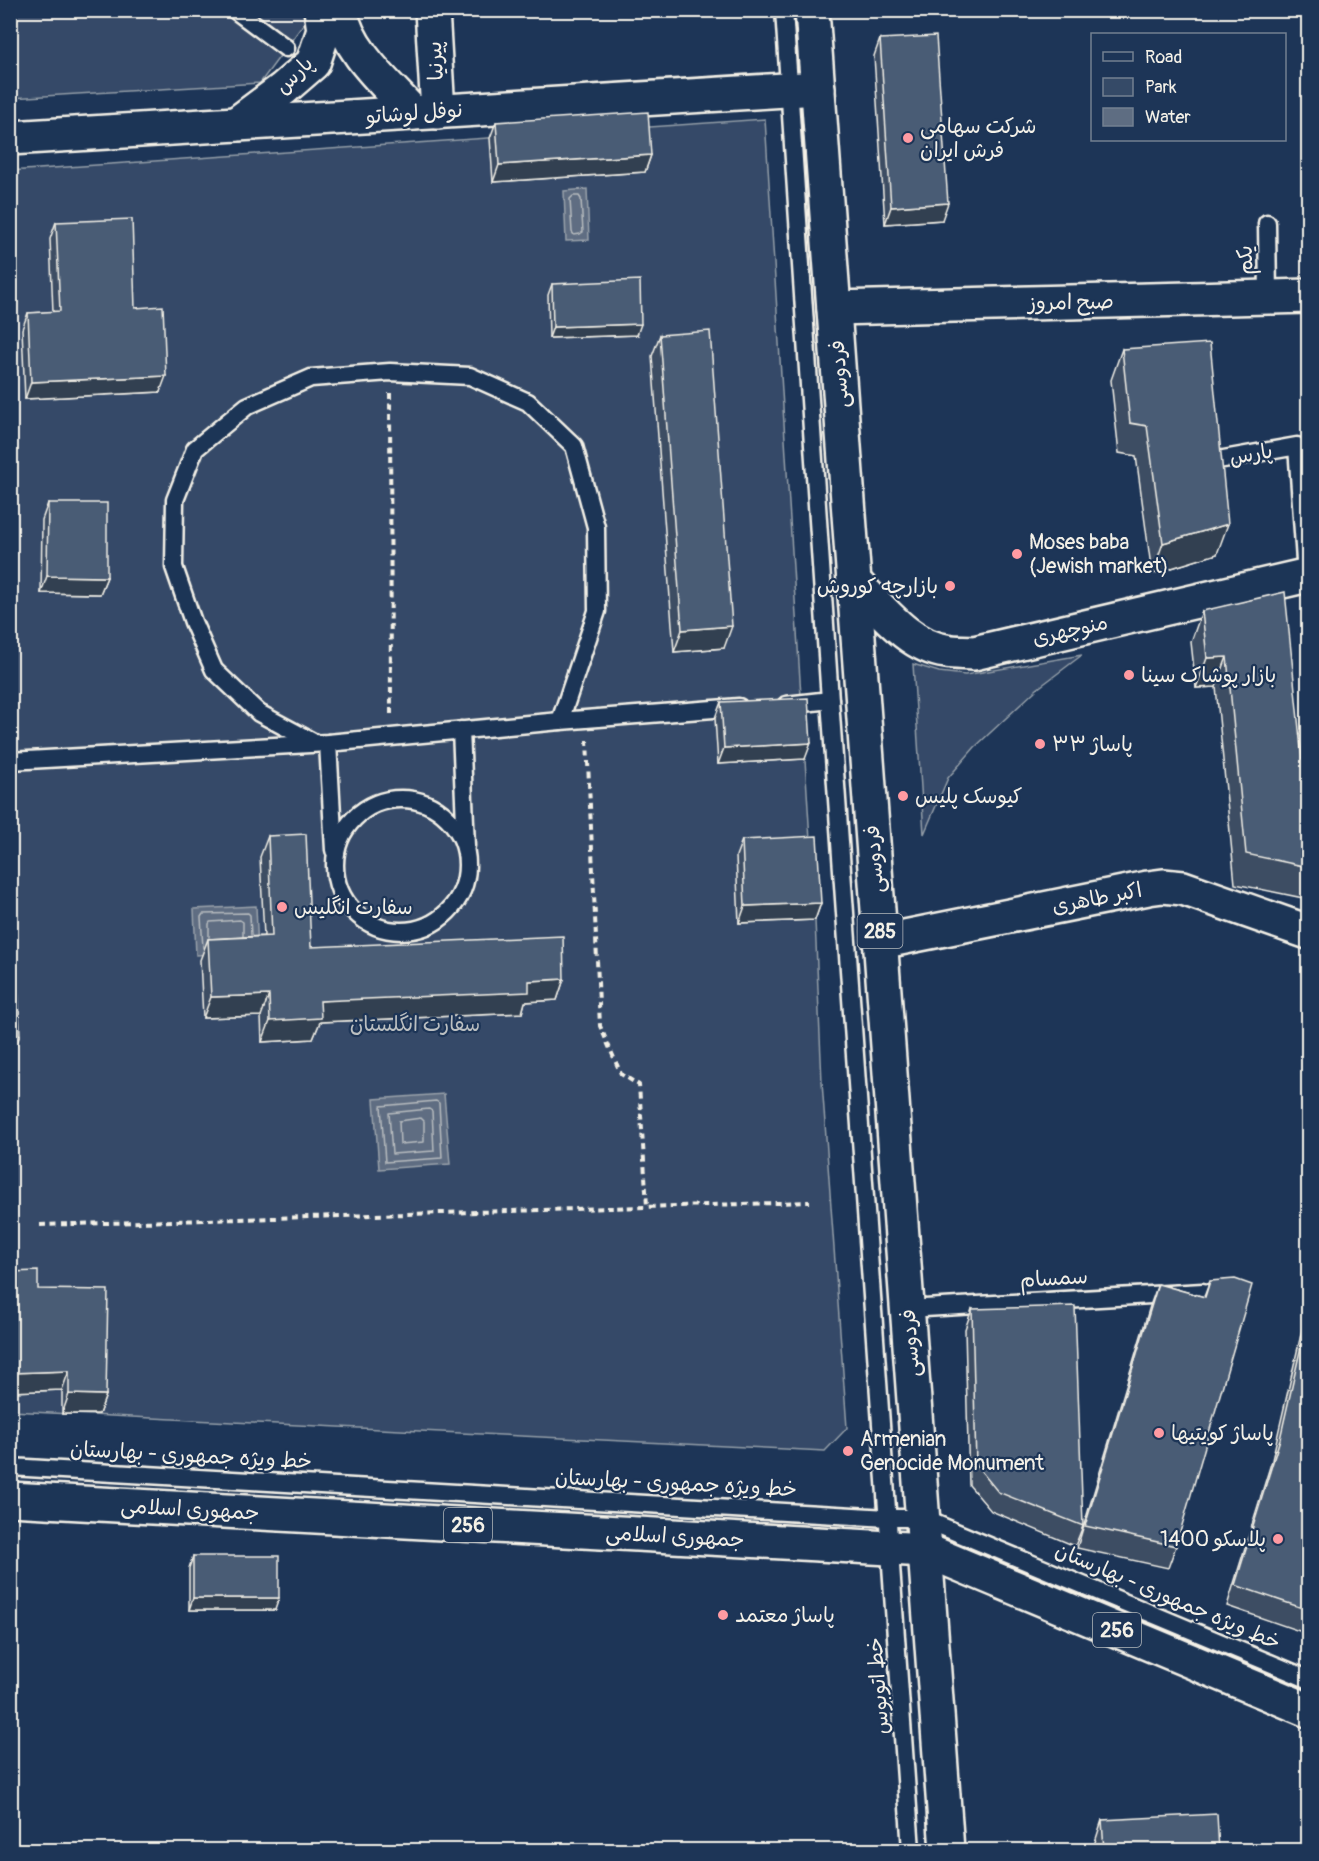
<svg xmlns="http://www.w3.org/2000/svg" width="1319" height="1861" font-family="Pangolin,'Playpen Sans Arabic',sans-serif">
	<style>
		.green { fill: #354a67; stroke: #949ea8; stroke-width: 1.5 }
		.water { fill: #5e6d82; stroke: #9aa2ab; stroke-width: 1.5 }
		.lines { fill: none; stroke-linecap: round; stroke-linejoin: round }
		.shore { stroke: #b8bcbf; stroke-width: 1.5 }
		.service-casing { stroke: #f4f1e8; stroke-width: 21 }
		.minor-casing { stroke: #f4f1e8; stroke-width: 38 }
		.tertiary-casing { stroke: #f4f1e8; stroke-width: 38 }
		.secondary-casing { stroke: #f4f1e8; stroke-width: 38 }
		.primary-casing { stroke: #f4f1e8; stroke-width: 38 }
		.path { stroke: #f4f1e8; stroke-width: 4; stroke-dasharray: 6 4.5; stroke-linecap: butt }
		.service { stroke: #1d3557; stroke-width: 16 }
		.minor { stroke: #1d3557; stroke-width: 33 }
		.tertiary { stroke: #1d3557; stroke-width: 33 }
		.secondary { stroke: #1d3557; stroke-width: 33 }
		.primary { stroke: #1d3557; stroke-width: 33 }
		.wall { fill: #3e4e64; stroke: #f4f1e8; stroke-width: 1.5 }
		.shaded-wall { fill: #324051; stroke: #f4f1e8; stroke-width: 1.5 }
		.building { fill: #485b74; stroke: #f4f1e8; stroke-width: 1.5 }
		.poi-dot { fill: #ff9aa2; stroke: #1d3557; stroke-width: 2 }
		.labels { text-anchor: middle; stroke-width: 4.5; stroke-linejoin: round; paint-order: stroke }
		.shield { fill: #1d3557; stroke: #b4b9bc; stroke-width: 1.5 }
		.shield-label { font-size: 20px; font-weight: bold; fill: #f4f1e8 }
		.street-label { font-size: 21px; fill: #f4f1e8; stroke: #1d3557 }
		.poi-label { font-size: 21px; fill: #f4f1e8; stroke: #1d3557; text-anchor: start }
		.park-label { font-size: 21px; fill: #bbbfc1; stroke: #1d3557 }
	</style>
	<rect width="100%" height="100%" fill="#1d3557"/>
	<filter id="ink" filterUnits="userSpaceOnUse"><feTurbulence type="fractalNoise" baseFrequency=".0167" numOctaves="2"/><feDisplacementMap in="SourceGraphic" scale="12" xChannelSelector="R" yChannelSelector="G"/><feConvolveMatrix kernelMatrix="1 2 1 2 8 2 1 2 1" color-interpolation-filters="sRGB"/></filter>
	<g filter="url(#ink)">
		<g class="green">
			<polygon points="310,10 311,14 260,83 11,98 10,11"/>
			<polygon points="765,119 815,920 822,1082 847,1428 825,1451 11,1411 10,171"/>
			<polygon points="1082,655 1037,689 975,747 948,778 924,834 913,664 939,672 965,675"/>
		</g>
		<g class="water">
			<polygon points="587,189 589,240 566,241 564,191"/>
			<polygon points="256,906 258,952 196,955 194,909"/>
			<polygon points="444,1094 450,1164 379,1169 374,1099"/>
		</g>
		<g class="lines">
			<g class="shore">
				<polygon points="573,196 579,196 581,199 583,232 580,234 574,235 572,232 570,199"/>
				<polyline points="209,937 209,924 210,922 240,920 243,922 243,936"/>
				<polyline points="203,948 201,917 203,914 248,913 250,915 251,935"/>
				<polygon points="436,1101 439,1103 442,1158 385,1162 381,1106"/>
				<polygon points="429,1109 432,1111 434,1151 392,1154 389,1113"/>
				<polygon points="421,1118 424,1121 424,1142 400,1144 399,1121"/>
			</g>
			<g class="service-casing">
				<g id="service">
					<polyline points="235,10 286,48"/>
					<polyline points="784,10 830,700 911,1850"/>
					<polyline points="1267,223 1268,297"/>
					<polyline points="1218,460 1297,446 1306,575"/>
					<polyline points="786,705 830,700"/>
					<polyline points="461,730 466,846"/>
					<polyline points="315,743 259,713 214,670 193,622 174,567 175,500 195,449 247,406 311,378 390,372 470,376 528,402 574,446 596,527 597,611 560,721"/>
					<polyline points="328,743 334,850"/>
					<polyline points="10,761 328,743 560,721 739,707"/>
					<circle cx="401" cy="865" r="66"/>
					<polyline points="907,1309 1203,1292"/>
					<polyline points="10,1467 888,1518 922,1518 1308,1679"/>
				</g>
			</g>
			<g class="minor-casing">
				<g id="minor">
					<polyline points="432,10 438,112"/>
					<polyline points="834,308 1308,296"/>
					<polyline points="880,942 1148,888 1163,886 1183,888 1308,932"/>
				</g>
			</g>
			<g class="tertiary-casing">
				<g id="tertiary">
					<path d="M340,10C348,52 386,83 413,113"/>
					<polyline points="236,124 283,89 313,63 324,30 321,10"/>
					<path d="M854,582C880,607 908,646 946,651C955,653 965,652 974,653L1308,575"/>
				</g>
			</g>
			<g class="secondary-casing">
				<polyline id="secondary" points="10,138 818,88"/>
			</g>
			<g class="primary-casing">
				<g id="primary">
					<polyline points="812,10 947,1850"/>
					<polyline points="10,1499 925,1550 1308,1710"/>
				</g>
			</g>
			<g class="path">
				<polyline points="390,393 391,716"/>
				<polyline points="587,740 600,1026 621,1074 639,1085 647,1206"/>
				<polyline points="403,932 403,946"/>
				<polyline points="40,1225 810,1202"/>
			</g>
			<use href="#service" class="service"/>
			<use href="#minor" class="minor"/>
			<use href="#tertiary" class="tertiary"/>
			<use href="#secondary" class="secondary"/>
			<use href="#primary" class="primary"/>
		</g>
		<g class="wall">
			<polygon points="880,39 942,220 885,224 874,56"/>
			<polygon points="496,122 651,155 645,172 493,182 490,138"/>
			<polygon points="56,222 135,308 160,392 25,399 22,329 28,313 53,312 50,239"/>
			<polygon points="552,284 637,335 549,338 548,295"/>
			<polygon points="660,335 724,648 674,652 652,356"/>
			<polygon points="1122,349 1217,554 1152,574 1136,456 1119,453 1111,380"/>
			<polygon points="48,503 107,577 100,594 41,593 42,520"/>
			<polygon points="1202,611 1302,759 1308,758 1308,899 1235,884 1216,687 1196,688 1191,642"/>
			<polygon points="721,702 805,759 718,764 715,718"/>
			<polygon points="268,836 311,947 564,979 557,1000 525,1002 522,1013 320,1022 313,1039 262,1042 261,1016 203,1018 200,960 208,939 264,936 260,857"/>
			<polygon points="742,840 821,903 815,920 739,923 736,856"/>
			<polygon points="10,1272 38,1289 106,1395 99,1414 62,1414 62,1390 10,1392"/>
			<polygon points="1210,1281 1176,1546 1168,1568 1077,1548 1150,1306 1158,1284 1204,1297"/>
			<polygon points="1308,1304 1308,1634 1227,1606 1272,1460"/>
			<polygon points="972,1309 1083,1526 1075,1546 991,1511 969,1485 965,1329"/>
			<polygon points="193,1556 275,1610 189,1610 189,1568"/>
			<polygon points="1102,1820 1219,1851 1095,1851 1095,1842"/>
		</g>
		<g class="shaded-wall">
			<polygon points="651,155 645,172 493,182 499,165"/>
			<polygon points="948,203 942,220 885,224 891,207"/>
			<polygon points="641,324 637,335 549,338 553,327"/>
			<polygon points="166,376 160,392 25,399 31,382"/>
			<polygon points="1228,524 1217,554 1152,574 1163,543"/>
			<polygon points="47,576 107,577 100,594 41,593"/>
			<polygon points="732,626 724,648 674,652 682,630"/>
			<polygon points="1227,657 1216,687 1196,688 1207,658"/>
			<polygon points="811,743 805,759 718,764 724,748"/>
			<polygon points="821,903 815,920 739,923 745,906"/>
			<polygon points="564,979 557,1000 525,1002 522,1013 320,1022 313,1039 262,1042 270,1021 320,1001 529,981"/>
			<polygon points="269,995 261,1016 203,1018 211,997"/>
			<polygon points="10,1035 20,1035 14,1051 10,1051"/>
			<polygon points="69,1371 62,1390 10,1392 10,1373"/>
			<polygon points="69,1394 106,1395 99,1414 62,1414"/>
			<polygon points="193,1598 279,1598 275,1610 189,1610"/>
		</g>
		<g class="building">
			<polygon points="936,36 948,203 891,207 880,39"/>
			<polygon points="648,112 651,155 499,165 496,122"/>
			<polygon points="132,219 135,308 163,306 166,376 31,382 28,313 60,311 56,222"/>
			<polygon points="640,280 641,324 553,327 552,284"/>
			<polygon points="710,331 732,626 682,630 660,335"/>
			<polygon points="1210,343 1228,524 1163,543 1147,426 1130,423 1122,349"/>
			<polygon points="48,503 107,503 107,577 47,576"/>
			<polygon points="1285,592 1302,759 1308,758 1308,867 1246,854 1227,657 1207,658 1202,611"/>
			<polygon points="808,698 811,743 724,748 721,702"/>
			<polygon points="306,834 311,947 563,936 564,979 529,981 529,992 320,1001 321,1018 270,1021 269,995 211,997 208,939 272,936 268,836"/>
			<polygon points="817,836 821,903 745,906 742,840"/>
			<polygon points="10,890 15,986 18,986 20,1035 10,1035"/>
			<polygon points="38,1271 38,1289 108,1290 106,1395 69,1394 69,1371 10,1373 10,1272"/>
			<polygon points="1235,1279 1252,1285 1176,1546 1085,1526 1158,1284 1205,1297 1210,1281"/>
			<polygon points="1075,1306 1083,1526 998,1492 976,1465 972,1309"/>
			<polygon points="1308,1316 1308,1610 1235,1585 1280,1439"/>
			<rect x="193" y="1556" width="86" height="42"/>
			<polygon points="1217,1814 1219,1851 1104,1851 1102,1820"/>
		</g>
	</g>
	<g class="poi-dot">
		<circle cx="908" cy="138" r="6"/>
		<circle cx="1017" cy="554" r="6"/>
		<circle cx="950" cy="586" r="6"/>
		<circle cx="1129" cy="675" r="6"/>
		<circle cx="1040" cy="744" r="6"/>
		<circle cx="903" cy="796" r="6"/>
		<circle cx="282" cy="907" r="6"/>
		<circle cx="1159" cy="1433" r="6"/>
		<circle cx="848" cy="1451" r="6"/>
		<circle cx="1278" cy="1539" r="6"/>
		<circle cx="723" cy="1615" r="6"/>
	</g>
	<g class="labels">
		<g class="shield">
			<rect x="857.5" y="914" width="45" height="34" rx="4.5"/>
			<rect x="444" y="1508" width="48" height="34" rx="4.5"/>
			<rect x="1093" y="1613" width="48" height="34" rx="4.5"/>
		</g>
		<g class="shield-label">
			<text x="880" y="938">285</text>
			<text x="468" y="1532">256</text>
			<text x="1117" y="1637">256</text>
		</g>
		<g class="street-label">
			<text transform="translate(435 61) rotate(-93)" y="7">پیرنیا</text>
			<text transform="translate(294 75) rotate(-45)" y="7">پارس</text>
			<text transform="translate(414 113) rotate(-4)" y="7">نوفل لوشاتو</text>
			<text transform="translate(1245 260) rotate(-91)" y="7">یکم</text>
			<text transform="translate(1071 302) rotate(-1)" y="7">صبح امروز</text>
			<text transform="translate(839 374) rotate(-94)" y="7">فردوسی</text>
			<text transform="translate(1251 454) rotate(-10)" y="7">پارس</text>
			<text transform="translate(1070 630) rotate(-13)" y="7">منوچهری</text>
			<text transform="translate(874 859) rotate(-94)" y="7">فردوسی</text>
			<text transform="translate(1097 898) rotate(-11)" y="7">اکبر طاهری</text>
			<text transform="translate(1054 1278) rotate(-3)" y="7">سمسام</text>
			<text transform="translate(910 1343) rotate(-94)" y="7">فردوسی</text>
			<text transform="translate(191 1455) rotate(3)" y="7">خط ویژه جمهوری - بهارستان</text>
			<text transform="translate(676 1483) rotate(3)" y="7">خط ویژه جمهوری - بهارستان</text>
			<text transform="translate(190 1509) rotate(3)" y="7">جمهوری اسلامی</text>
			<text transform="translate(675 1536) rotate(3)" y="7">جمهوری اسلامی</text>
			<text transform="translate(1168 1596) rotate(23)" y="7">خط ویژه جمهوری - بهارستان</text>
			<text transform="translate(878 1686) rotate(-94)" y="7">خط اتوبوس</text>
		</g>
		<g class="poi-label">
			<text x="920" y="133">شرکت سهامی<tspan x="920" dy="24">فرش ایران</tspan></text>
			<text x="1029" y="549">Moses baba<tspan x="1029" dy="24">(Jewish market)</tspan></text>
			<text x="938" y="593" text-anchor="end">بازارچه کوروش</text>
			<text x="1141" y="682">بازار پوشاک سینا</text>
			<text x="1052" y="751">پاساژ ۳۳</text>
			<text x="915" y="803">کیوسک پلیس</text>
			<text x="294" y="914">سفارت انگلیس</text>
			<text x="1171" y="1440">پاساژ کویتیها</text>
			<text x="860" y="1446">Armenian<tspan x="860" dy="24">Genocide Monument</tspan></text>
			<text x="1266" y="1546" text-anchor="end">پلاسکو 1400</text>
			<text x="735" y="1622">پاساژ معتمد</text>
		</g>
		<g class="park-label">
			<text x="415" y="1031">سفارت انگلستان</text>
		</g>
	</g>
	<rect width="1319" height="1861" fill="none" stroke="#1d3557" stroke-width="36"/>
	<rect x="18" y="18" width="1283" height="1825" fill="none" stroke="#f4f1e8" stroke-width="2" filter="url(#ink)"/>
	<rect x="1091" y="33" width="195" height="108" fill="#1d3557" stroke="#738091" stroke-width="1.5"/>
	<rect x="1103" y="52" width="30" height="9" fill="#1d3557" stroke="#738091" stroke-width="1.5"/>
	<text x="1145" y="63" font-size="18" fill="#f4f1e8">Road</text>
	<rect x="1103" y="78" width="30" height="18" fill="#354a67" stroke="#738091" stroke-width="1.5"/>
	<text x="1145" y="93" font-size="18" fill="#f4f1e8">Park</text>
	<rect x="1103" y="108" width="30" height="18" fill="#5e6d82" stroke="#738091" stroke-width="1.5"/>
	<text x="1145" y="123" font-size="18" fill="#f4f1e8">Water</text>
</svg>
